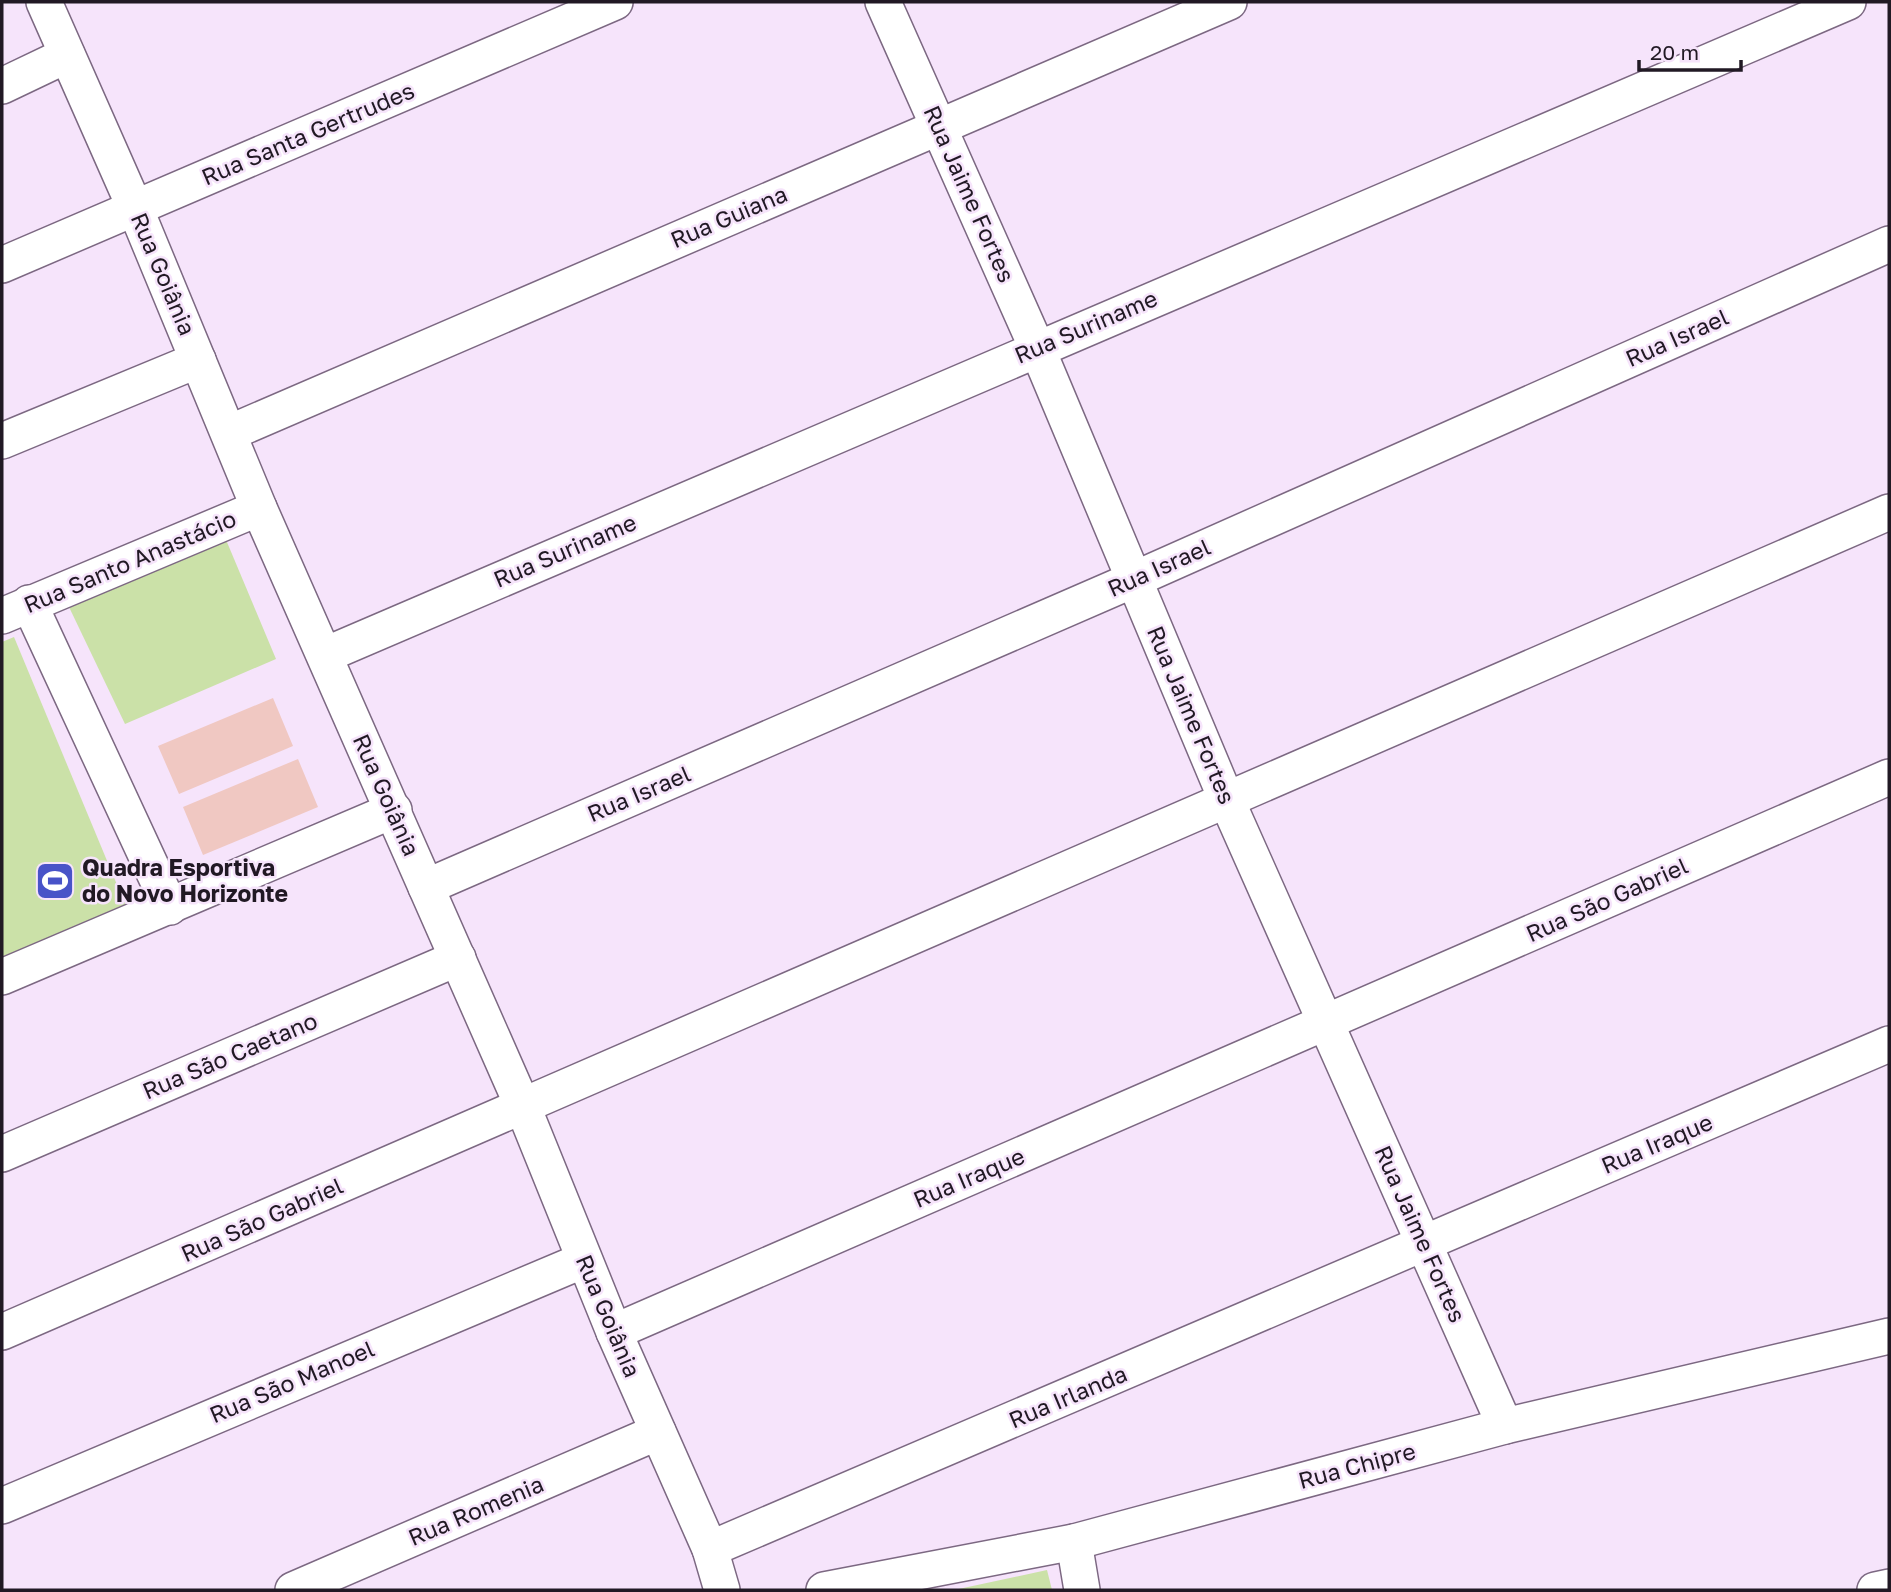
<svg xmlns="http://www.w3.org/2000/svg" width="1891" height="1592" font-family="'Golos Text',sans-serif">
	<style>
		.green { fill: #cbe1a8 }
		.building { fill: #f0c8c2 }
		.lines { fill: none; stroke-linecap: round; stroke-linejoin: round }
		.minor-casing { stroke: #7c6882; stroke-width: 38 }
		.minor { stroke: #fff; stroke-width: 35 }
		.labels { text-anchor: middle; stroke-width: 5; stroke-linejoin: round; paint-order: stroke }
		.street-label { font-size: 23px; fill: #211924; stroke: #f6e4fb }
		.poi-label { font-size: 23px; font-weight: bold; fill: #211924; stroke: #f6e4fb; text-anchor: start }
	</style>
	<rect width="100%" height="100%" fill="#f6e4fb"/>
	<g class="green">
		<polygon points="224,535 276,659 125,724 69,607"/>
		<polygon points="14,637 130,916 2,970 2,642"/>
		<polygon points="1047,1570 1052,1590 954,1590"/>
	</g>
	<g class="building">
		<polygon points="273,698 293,746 179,794 158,746"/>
		<polygon points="298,759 318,807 203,855 183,807"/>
	</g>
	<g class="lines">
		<g class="minor-casing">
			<g id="minor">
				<polyline points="44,2 135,208 259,508 523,1107 614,1332 710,1549 722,1590"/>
				<polyline points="883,2 1037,348 1227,801 1505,1426"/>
				<polyline points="2,86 67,55"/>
				<polyline points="2,265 615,2"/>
				<polyline points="229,433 1229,2"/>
				<polyline points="2,441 198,360"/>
				<polyline points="29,603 170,907"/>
				<polyline points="2,616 259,508"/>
				<polyline points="325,655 1848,2"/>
				<polyline points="426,887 1133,580 1889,244"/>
				<polyline points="2,977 394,810"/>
				<polyline points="2,1154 458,958"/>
				<polyline points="2,1332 1889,512"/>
				<polyline points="614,1332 1889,777"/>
				<polyline points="2,1506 584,1260"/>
				<polyline points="1074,1542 1082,1590"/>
				<polyline points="710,1549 1889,1044"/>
				<polyline points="293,1590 658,1432"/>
				<polyline points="824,1590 1074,1542 1505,1426 1889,1336"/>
				<polyline points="1875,1590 1889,1587"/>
			</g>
		</g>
		<use href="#minor" class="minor"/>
	</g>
	<defs>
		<g id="stadium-square" transform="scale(2.0125)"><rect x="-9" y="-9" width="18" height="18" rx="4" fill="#4853c8" stroke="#f6e4fb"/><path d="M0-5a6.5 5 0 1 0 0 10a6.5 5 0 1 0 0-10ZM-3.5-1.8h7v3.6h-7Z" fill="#fff"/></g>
	</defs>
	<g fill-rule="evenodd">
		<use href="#stadium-square" x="55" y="881"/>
	</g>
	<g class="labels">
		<g class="street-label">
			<text transform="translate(308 134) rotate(-23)" y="8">Rua Santa Gertrudes</text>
			<text transform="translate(969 194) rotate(66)" y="8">Rua Jaime Fortes</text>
			<text transform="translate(729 217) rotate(-23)" y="8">Rua Guiana</text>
			<text transform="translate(163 274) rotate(67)" y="8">Rua Goiânia</text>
			<text transform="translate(1086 327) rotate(-23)" y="8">Rua Suriname</text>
			<text transform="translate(1677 338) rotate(-24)" y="8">Rua Israel</text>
			<text transform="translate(565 551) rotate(-23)" y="8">Rua Suriname</text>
			<text transform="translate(130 562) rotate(-23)" y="8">Rua Santo Anastácio</text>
			<text transform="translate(1159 568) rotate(-24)" y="8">Rua Israel</text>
			<text transform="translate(1191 715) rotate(67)" y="8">Rua Jaime Fortes</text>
			<text transform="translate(639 794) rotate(-23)" y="8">Rua Israel</text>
			<text transform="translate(386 795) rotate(66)" y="8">Rua Goiânia</text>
			<text transform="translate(1607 900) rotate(-24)" y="8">Rua São Gabriel</text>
			<text transform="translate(230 1056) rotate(-23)" y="8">Rua São Caetano</text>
			<text transform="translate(1657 1144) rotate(-23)" y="8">Rua Iraque</text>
			<text transform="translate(969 1178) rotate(-23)" y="8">Rua Iraque</text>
			<text transform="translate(262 1220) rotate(-24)" y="8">Rua São Gabriel</text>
			<text transform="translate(1420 1234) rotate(66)" y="8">Rua Jaime Fortes</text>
			<text transform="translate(608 1316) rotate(67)" y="8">Rua Goiânia</text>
			<text transform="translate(292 1382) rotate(-23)" y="8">Rua São Manoel</text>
			<text transform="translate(1068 1397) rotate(-23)" y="8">Rua Irlanda</text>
			<text transform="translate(1357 1466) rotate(-15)" y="8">Rua Chipre</text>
			<text transform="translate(476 1511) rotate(-23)" y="8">Rua Romenia</text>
		</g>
		<g class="poi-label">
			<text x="82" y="876">Quadra Esportiva<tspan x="82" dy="26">do Novo Horizonte</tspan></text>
		</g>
	</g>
	<rect width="1891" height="1592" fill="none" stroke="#211924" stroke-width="7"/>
	<path d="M1639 60v10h102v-10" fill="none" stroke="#211924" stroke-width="3.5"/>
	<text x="1650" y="60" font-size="21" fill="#211924" stroke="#f6e4fb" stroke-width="5" paint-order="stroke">20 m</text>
</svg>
